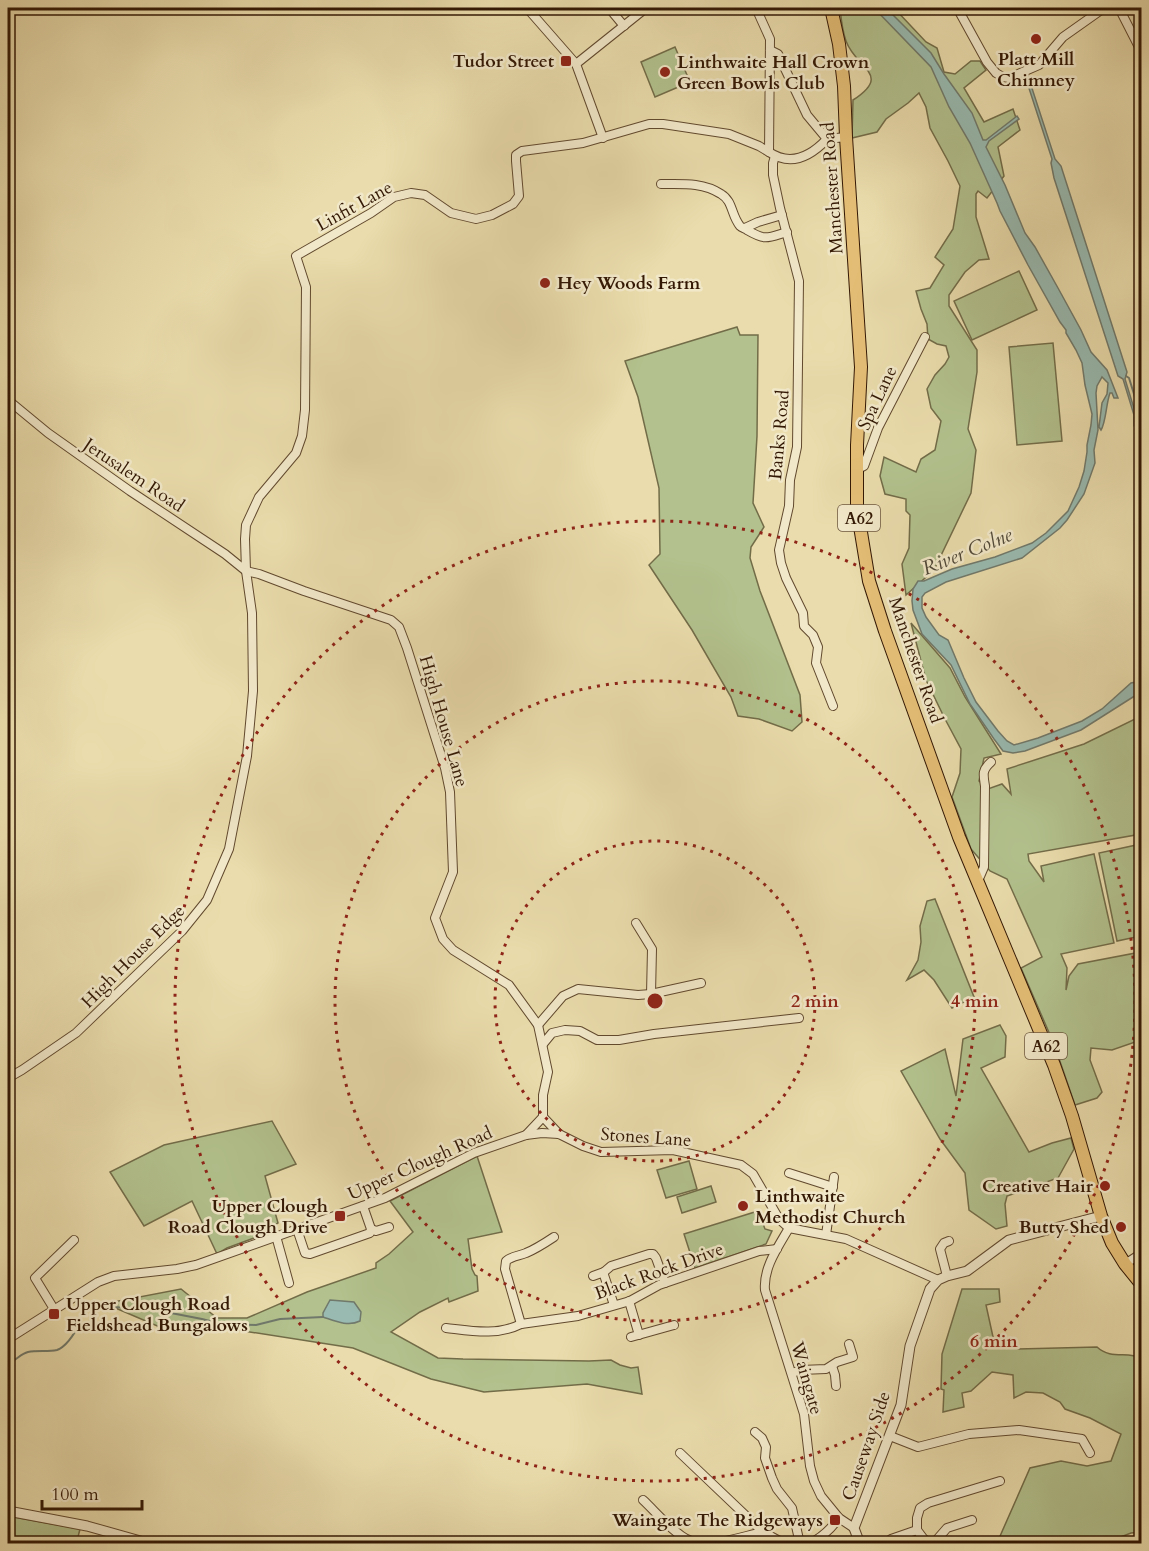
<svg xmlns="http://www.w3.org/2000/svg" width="1149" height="1551" font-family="Cardo,serif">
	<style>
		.green { fill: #b2c18d; stroke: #726c48; stroke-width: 1.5 }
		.water { fill: #98bab0; stroke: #70796b; stroke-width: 1.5 }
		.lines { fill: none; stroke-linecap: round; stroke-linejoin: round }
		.stream { stroke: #70796b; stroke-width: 2 }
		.minor-casing { stroke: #61492e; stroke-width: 10 }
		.tertiary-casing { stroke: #61492e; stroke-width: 11 }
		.primary-casing { stroke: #331804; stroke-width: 14 }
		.minor { stroke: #f1e8c9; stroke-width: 8 }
		.tertiary { stroke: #f1e8c9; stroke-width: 9 }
		.primary { stroke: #e5be76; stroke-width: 12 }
		.ring { fill: none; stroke: #8f2418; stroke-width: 3; stroke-dasharray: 3 6 }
		.poi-dot { fill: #8f2418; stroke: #f1e8c9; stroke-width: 2 }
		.labels { text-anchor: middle; stroke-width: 5; stroke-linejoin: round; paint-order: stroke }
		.shield { fill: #f1e8c9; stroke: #6c563f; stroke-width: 1.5 }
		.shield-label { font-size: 16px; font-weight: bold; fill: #331804 }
		.poi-label { font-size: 18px; font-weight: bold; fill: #331804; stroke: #f1e8c9; text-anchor: end }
		.street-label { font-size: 18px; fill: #331804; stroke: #f1e8c9 }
		.water-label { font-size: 20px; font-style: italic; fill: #514938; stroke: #f1e8c9 }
		.centre { fill: #8f2418; stroke: #f1e8c9; stroke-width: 3 }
		.ring-label { font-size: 18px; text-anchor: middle; font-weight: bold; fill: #8f2418; stroke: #f1e8c9; stroke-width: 5; stroke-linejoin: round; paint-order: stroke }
	</style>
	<rect width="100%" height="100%" fill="#eadcac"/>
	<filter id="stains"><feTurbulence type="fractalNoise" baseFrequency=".00333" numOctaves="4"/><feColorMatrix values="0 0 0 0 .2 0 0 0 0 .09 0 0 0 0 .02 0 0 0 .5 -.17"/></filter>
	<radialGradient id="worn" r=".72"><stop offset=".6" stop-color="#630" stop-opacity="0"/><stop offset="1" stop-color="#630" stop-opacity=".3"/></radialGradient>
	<g class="green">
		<path d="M840,8H894L926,42L937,48L944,72L955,74L971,61H980L986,70L964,88L984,122L1013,109L1020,130L998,147L1004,176L987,198L978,191L976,194V217L989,259L979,260L965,272L949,295V306L977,350V372L968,429L976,450L971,493L934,570L906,595L902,564L909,548L910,515L906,511V499L885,494L880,476L884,457L916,472L921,459L935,450L941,421L931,408L927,389L935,375L945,364L949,357L946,346L937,344L928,339L927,324L921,309L916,291L930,288L944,265L935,257L953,229L960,186L948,161L930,128L926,107L919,93L908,103L886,119L877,132L852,138L853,100C893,74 856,69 846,41C842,30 841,18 840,8Z"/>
		<polygon points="675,47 690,82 655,97 641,62"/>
		<polygon points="1019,271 1037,310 972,340 954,301"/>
		<polygon points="737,327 740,335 758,335 757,436 753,503 764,527 751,547 750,558 760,591 800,695 802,722 792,731 759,719 738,716 731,697 692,630 649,565 660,554 659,488 638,397 625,361"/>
		<polygon points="1053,343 1062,441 1017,445 1009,347"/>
		<polygon points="911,623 950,668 965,697 1001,754 984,758 979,781 988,789 1002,784 1011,794 1007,769 1084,744 1139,717 1141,723 1141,834 1028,854 1029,861 1044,882 1041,866 1094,854 1114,943 1061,954 1067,968 1066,990 1069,976 1078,964 1141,952 1141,1040 1112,1050 1091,1048 1090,1060 1102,1092 1097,1098 1075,1105 1054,1044 1021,968 1042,957 1007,879 990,871 971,849 952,797 960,773 961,749 945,719 926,680"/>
		<polygon points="1141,844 1141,936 1117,941 1099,853"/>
		<polygon points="935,899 974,997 952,1008 934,980 924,970 907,980 918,960 921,942 920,926 927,901"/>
		<polygon points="1000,1025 1006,1036 1005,1057 981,1068 1029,1152 1052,1143 1071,1138 1074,1149 1058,1178 1007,1196 1005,1204 1007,1226 996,1229 969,1210 965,1173 940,1139 901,1071 945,1049 956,1096 963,1039"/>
		<polygon points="272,1121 296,1164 265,1176 278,1223 254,1238 227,1248 217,1254 192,1201 144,1226 110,1172 164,1145"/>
		<polygon points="477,1156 502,1232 468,1239 472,1269 475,1275 477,1276 478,1291 449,1302 448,1298 420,1312 391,1332 438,1358 463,1359 589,1361 611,1360 620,1365 631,1368 638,1367 642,1394 587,1384 484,1392 431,1379 353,1348 186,1322 162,1328 113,1307 113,1302 181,1289 217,1318 247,1318 307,1292 376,1268 376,1263 389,1254 413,1232 390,1201"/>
		<polygon points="689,1161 697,1189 666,1198 657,1170"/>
		<polygon points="711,1186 716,1202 682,1213 677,1197"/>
		<polygon points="758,1211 765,1229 772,1231 766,1244 695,1268 684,1234"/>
		<path d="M962,1289H999L1000,1302L986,1305L995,1346L1015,1342L1018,1349L1097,1347C1111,1360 1127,1351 1141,1358V1406L1137,1409L1142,1415L1141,1532L1131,1533L1105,1543H997L1030,1468L1061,1461L1087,1466L1111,1461L1121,1434L1090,1418L1065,1409L1060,1402L1043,1393L1026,1392L1014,1398L1013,1375L992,1372L971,1391L962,1393L964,1407L943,1412L944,1390L941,1389L942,1354Z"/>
		<polygon points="8,1516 80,1529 78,1537 74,1543 8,1543"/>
	</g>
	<g class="water">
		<path d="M874,8H886L931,53L944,74L972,113L983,140H986L1017,116L1019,119L989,141L986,147L1005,185L1025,233L1035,247L1058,288L1081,330L1091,352L1107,370L1118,398H1114L1112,393H1110C1106,404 1106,422 1101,430L1099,427L1102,403L1107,394L1108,383L1102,377L1097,386L1096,393L1098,430L1094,450L1095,463L1084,494L1067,520L1060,528L1022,558L946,582L925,593L922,597V608L926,617L939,635L948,640L964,678L976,702L998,731L1007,741L1014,745L1038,738L1082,721L1102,709L1131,683L1141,681V693L1133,697L1081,730L1025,751L1013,753L1003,751L994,739L970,704L951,665L922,634L913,610L912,601L913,589L918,581H924L952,569L995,557L1032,543L1046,533L1068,511L1079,487L1084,471L1087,452V445L1091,425L1092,414L1085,385L1082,363L1076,350L1066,333V330L1060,322L1028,265L1000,211L997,203L970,143L949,107L931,67Z"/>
		<polygon points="1025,76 1028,76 1055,159 1061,166 1127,372 1125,379 1136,415 1141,423 1141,450 1134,425 1134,415 1123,379 1118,376 1054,178 1051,163 1052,159"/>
		<path d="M330,1300L354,1302L361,1312L360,1321C348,1327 335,1321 323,1317V1313Z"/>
	</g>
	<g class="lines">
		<g class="stream">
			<polyline points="1126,376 1129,378 1139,410 1138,417"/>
			<polyline points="94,1308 106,1307 145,1308 202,1319 221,1324 256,1325 280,1319 323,1317"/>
			<path d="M8,1363C16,1361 20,1354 28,1352C37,1350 48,1352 57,1350C68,1346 76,1331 81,1321"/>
		</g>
		<g class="minor-casing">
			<g id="minor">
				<polyline points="527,8 576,64 603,138"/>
				<polyline points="609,8 624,26"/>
				<path d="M756,8L770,39L769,152C791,167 811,156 827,139L846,137"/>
				<polyline points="960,8 960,13 987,62 996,73 1003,77 1009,78 1039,65 1063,37 1104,8"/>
				<polyline points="1119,8 1142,53"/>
				<polyline points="770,50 778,54 807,115 827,139"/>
				<polyline points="576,64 646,8"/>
				<polyline points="775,156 773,163 773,175 780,208 799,281 797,447 790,480 789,506 779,550 781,563 786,578 803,613 804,626 813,635 818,647 816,663 833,706"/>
				<path d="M661,184C681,184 703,182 721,194C733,201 731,215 740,226C742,228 745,228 747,230C766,241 767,238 787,232"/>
				<polyline points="745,228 758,222 782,215"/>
				<polyline points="8,400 48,433 130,491 225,554 246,571 259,574 304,591 391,620 399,627 407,648 445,768 450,792 453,872 435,918 443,939 453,950 509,985 538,1025 548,1072 543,1095 543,1117"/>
				<polyline points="856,470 864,466 878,428 925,337"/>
				<path d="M978,881L984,867L985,786C983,774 982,770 991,762"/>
				<polyline points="636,923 652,949 651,994"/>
				<polyline points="538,1025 563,996 578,989 638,995 651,994 701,983"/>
				<polyline points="543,1044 552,1033 565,1030 580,1031 597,1040 619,1040 654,1034 799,1018"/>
				<polyline points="8,1078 22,1070 76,1033 182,931 207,900 229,849 247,756 253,691 252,613 246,571 245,539 246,525 259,497 296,453 302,436 305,410 306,287 296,256 371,213 394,197 411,193 425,195 451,213 476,219 492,215 513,204 519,196 516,161 516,155 522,151 583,143 649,124 663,124 729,134 759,146 769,152"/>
				<polyline points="526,1135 543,1117 559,1134"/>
				<polyline points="789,1173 833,1187"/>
				<path d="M789,1228C778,1247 763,1268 765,1290L804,1414L810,1466L814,1481L821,1496L839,1518L854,1528"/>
				<polyline points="789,1228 846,1239 938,1280"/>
				<polyline points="297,1229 305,1253 310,1254 370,1233 371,1229 363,1206"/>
				<polyline points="371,1229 376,1231 389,1227"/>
				<polyline points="826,1235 834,1177"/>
				<polyline points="276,1236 289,1283"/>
				<polyline points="1125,1264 1142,1253"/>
				<polyline points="593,1276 604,1272"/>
				<polyline points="947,1276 940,1249 944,1243 949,1241"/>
				<polyline points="629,1301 639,1335"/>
				<polyline points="614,1305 604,1275 604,1272 611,1266 649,1254 653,1254 656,1258 665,1283"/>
				<polyline points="54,1309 35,1278 74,1240"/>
				<path d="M521,1324L505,1269L506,1261C512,1256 519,1256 526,1253C536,1249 545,1243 554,1237"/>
				<path d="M446,1328C472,1331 497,1336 521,1324L578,1316L630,1301L659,1285L759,1251L777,1249"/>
				<polyline points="631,1337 674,1325"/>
				<polyline points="8,1339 98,1282 114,1276 177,1269 196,1265 385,1198 474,1153 526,1135 542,1133 559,1134 583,1146 601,1152 673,1150 741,1165 753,1174 779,1219 789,1228"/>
				<polyline points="832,1366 835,1375 836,1386"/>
				<polyline points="792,1373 801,1370 826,1369 837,1362 853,1357 849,1344"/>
				<polyline points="755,1432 762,1438 766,1447 765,1458 772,1478 777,1489 792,1508 800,1544"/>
				<polyline points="890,1436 918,1447 969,1434 1019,1430 1082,1439 1090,1453"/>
				<polyline points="680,1453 763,1532 785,1544"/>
				<path d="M643,1500C655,1511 675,1535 689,1540C709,1549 743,1536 763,1532"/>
				<polyline points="891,1539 917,1530"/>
				<path d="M809,1544C821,1538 831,1529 839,1518"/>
				<polyline points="930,1544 923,1538 917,1530 917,1518 920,1508 928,1503 1000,1481"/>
				<polyline points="933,1544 947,1528 972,1520"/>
			</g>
		</g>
		<g class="tertiary-casing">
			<g id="tertiary">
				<polyline points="8,1511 87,1526 151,1544"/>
				<polyline points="860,1544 854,1528 901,1405 910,1346 930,1289 938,1280 947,1276 967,1271 1009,1240 1101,1216"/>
			</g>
		</g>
		<g class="primary-casing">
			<polyline id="primary" points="831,8 839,44 844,86 846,137 861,367 857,445 857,508 869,581 885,631 959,837 1054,1065 1072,1116 1101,1216 1112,1243 1125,1264 1142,1285"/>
		</g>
		<use href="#minor" class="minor"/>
		<use href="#tertiary" class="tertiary"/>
		<use href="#primary" class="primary"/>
	</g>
	<g class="ring">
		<circle cx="655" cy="1001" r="160"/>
		<circle cx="655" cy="1001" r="320"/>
		<circle cx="655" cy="1001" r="480"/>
	</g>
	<g class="poi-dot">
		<circle cx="1036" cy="39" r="6"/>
		<rect x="560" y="55" width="12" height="12" rx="3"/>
		<circle cx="665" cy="72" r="6"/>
		<circle cx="545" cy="283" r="6"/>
		<circle cx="1105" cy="1186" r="6"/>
		<circle cx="743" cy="1206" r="6"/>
		<rect x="334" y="1210" width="12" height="12" rx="3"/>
		<circle cx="1121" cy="1227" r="6"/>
		<rect x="48" y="1308" width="12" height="12" rx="3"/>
		<rect x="829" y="1514" width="12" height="12" rx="3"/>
	</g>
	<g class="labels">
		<g class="shield">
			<rect x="838" y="505" width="42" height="26" rx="4.5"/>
			<rect x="1025" y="1033" width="42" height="26" rx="4.5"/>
		</g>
		<g class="shield-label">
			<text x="859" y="524">A62</text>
			<text x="1046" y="1052">A62</text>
		</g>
		<g class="poi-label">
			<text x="1036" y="65" text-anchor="middle">Platt Mill<tspan x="1036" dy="21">Chimney</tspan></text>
			<text x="554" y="67">Tudor Street</text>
			<text x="677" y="68" text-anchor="start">Linthwaite Hall Crown<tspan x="677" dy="21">Green Bowls Club</tspan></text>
			<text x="557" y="289" text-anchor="start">Hey Woods Farm</text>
			<text x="1093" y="1192">Creative Hair</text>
			<text x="755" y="1202" text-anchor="start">Linthwaite<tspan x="755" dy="21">Methodist Church</tspan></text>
			<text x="328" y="1212">Upper Clough<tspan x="328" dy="21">Road Clough Drive</tspan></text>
			<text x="1109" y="1233">Butty Shed</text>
			<text x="66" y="1310" text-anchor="start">Upper Clough Road<tspan x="66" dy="21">Fieldshead Bungalows</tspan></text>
			<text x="823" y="1526">Waingate The Ridgeways</text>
		</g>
		<g class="street-label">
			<text transform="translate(832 188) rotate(-94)" y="6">Manchester Road</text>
			<text transform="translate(354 206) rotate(-29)" y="6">Linfit Lane</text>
			<text transform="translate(877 398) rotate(-65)" y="6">Spa Lane</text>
			<text transform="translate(779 435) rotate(-85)" y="6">Banks Road</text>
			<text transform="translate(134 475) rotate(34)" y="6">Jerusalem Road</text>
			<text transform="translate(916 660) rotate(71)" y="6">Manchester Road</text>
			<text transform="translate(444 721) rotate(74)" y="6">High House Lane</text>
			<text transform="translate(133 956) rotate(-45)" y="6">High House Edge</text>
			<text transform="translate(646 1137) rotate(4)" y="6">Stones Lane</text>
			<text transform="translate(420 1163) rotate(-24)" y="6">Upper Clough Road</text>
			<text transform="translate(659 1271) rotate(-20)" y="6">Black Rock Drive</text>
			<text transform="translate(807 1378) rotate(74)" y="6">Waingate</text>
			<text transform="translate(866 1446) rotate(-71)" y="6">Causeway Side</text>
		</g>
		<g class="water-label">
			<text transform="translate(967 551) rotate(-22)" y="7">River Colne</text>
		</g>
	</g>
	<circle cx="655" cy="1001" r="9" class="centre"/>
	<g class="ring-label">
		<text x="815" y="1007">2 min</text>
		<text x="975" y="1007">4 min</text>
		<text x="994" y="1347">6 min</text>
	</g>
	<rect width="1149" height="1551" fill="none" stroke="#eadcac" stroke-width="30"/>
	<rect x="9" y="9" width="1131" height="1533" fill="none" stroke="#331804" stroke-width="3"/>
	<rect x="15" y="15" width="1119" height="1521" fill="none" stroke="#331804" stroke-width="1.5"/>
	<path d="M42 1500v9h100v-9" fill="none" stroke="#331804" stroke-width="3"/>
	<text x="51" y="1500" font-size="18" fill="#331804" stroke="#f1e8c9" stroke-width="4.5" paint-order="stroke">100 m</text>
	<rect width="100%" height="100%" filter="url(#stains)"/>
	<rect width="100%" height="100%" fill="url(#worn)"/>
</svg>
